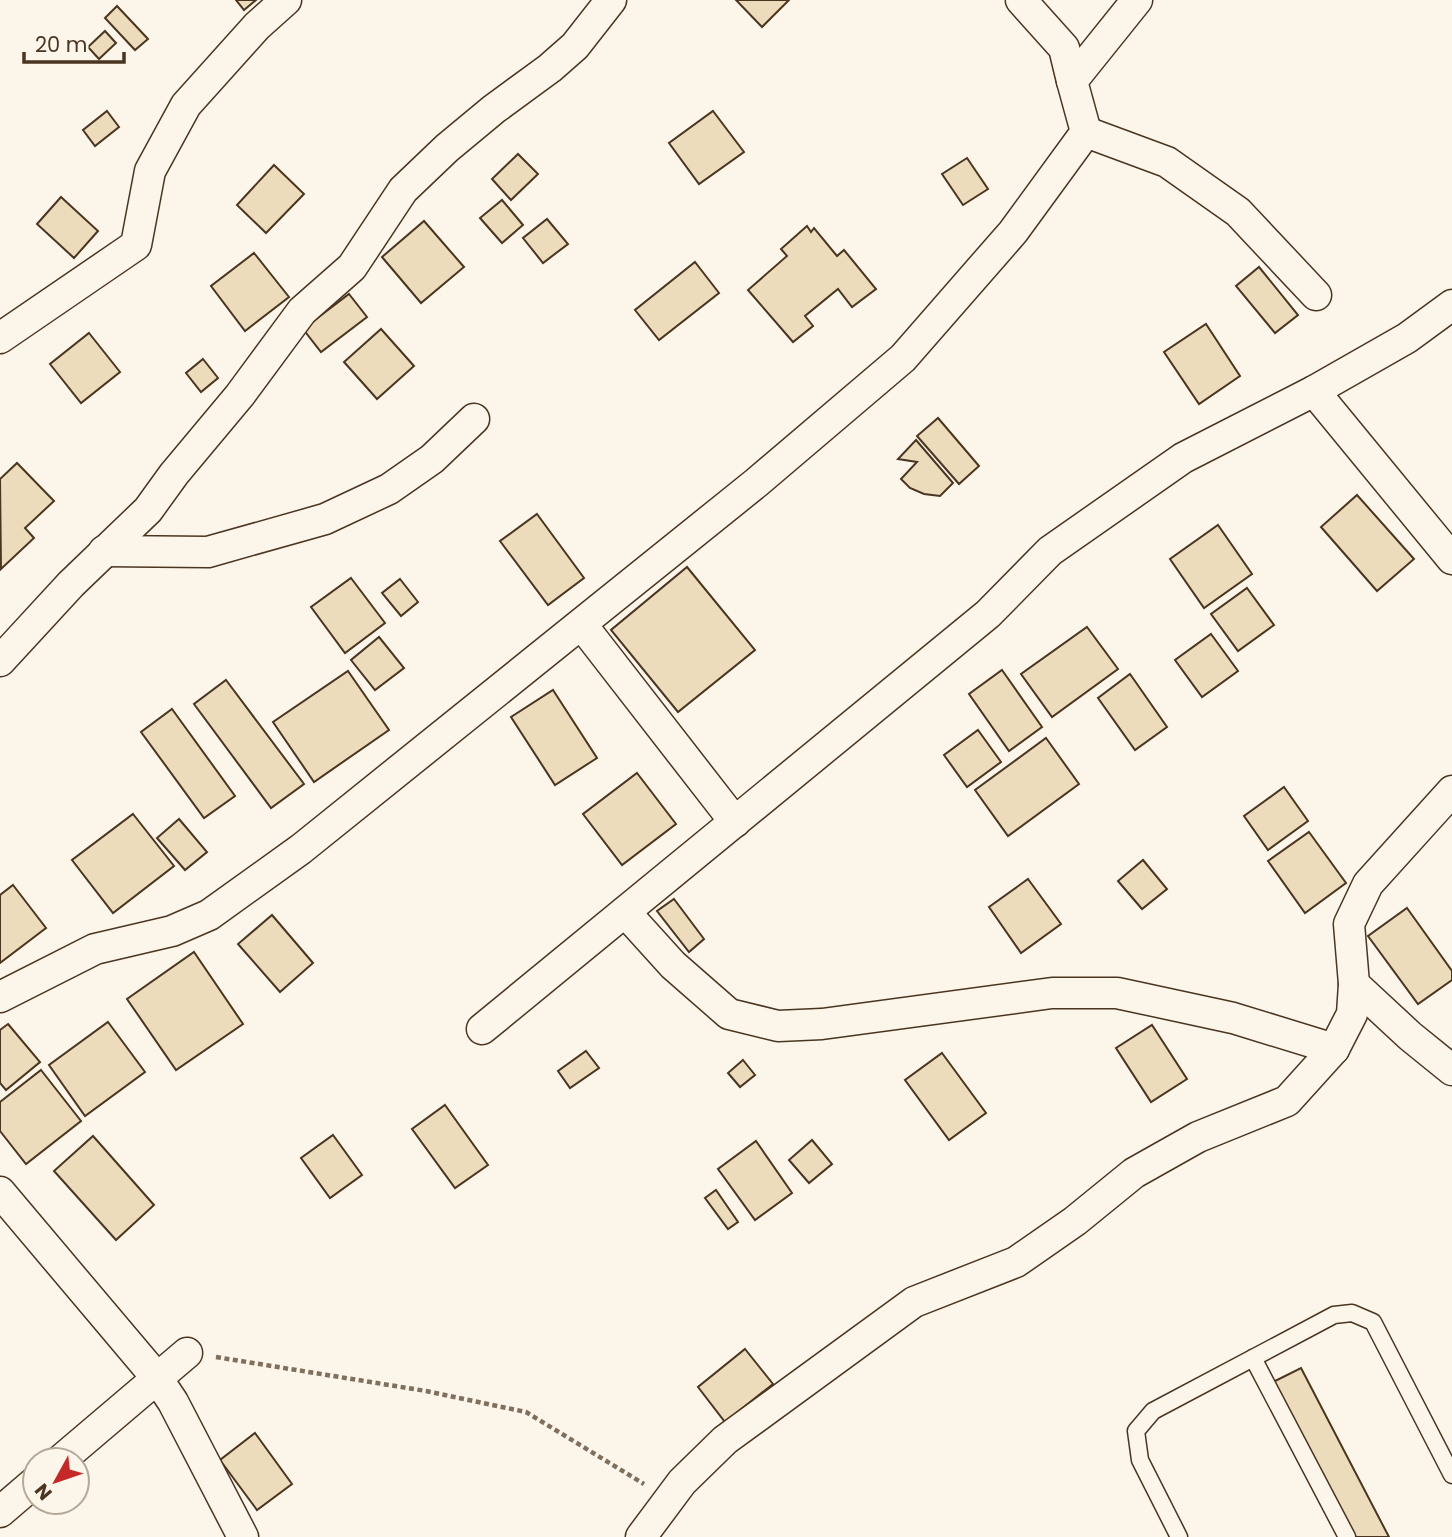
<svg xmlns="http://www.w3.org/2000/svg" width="1452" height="1537" font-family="Poppins,sans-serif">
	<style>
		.building { fill: #ecdcbc; stroke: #4a3520; stroke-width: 2 }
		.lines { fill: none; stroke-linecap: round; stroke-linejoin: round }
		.lane-casing { stroke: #4a3520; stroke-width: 19 }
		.street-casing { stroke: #4a3520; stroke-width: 33 }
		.path { stroke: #7f6f5c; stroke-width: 4.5; stroke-dasharray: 5 3.5; stroke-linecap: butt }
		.lane { stroke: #fbf6e9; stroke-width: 16 }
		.street { stroke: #fbf6e9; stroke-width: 30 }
	</style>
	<rect width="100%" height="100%" fill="#fbf6e9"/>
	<g class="building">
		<polygon points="236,0 256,0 244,10"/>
		<polygon points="736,0 789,0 762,27"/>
		<polygon points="117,6 148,39 135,50 105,18"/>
		<polygon points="105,31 116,43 99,59 88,47"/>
		<polygon points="107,111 119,127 95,146 83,130"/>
		<polygon points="713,111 744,152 699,184 669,143"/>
		<polygon points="518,154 538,174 511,200 492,179"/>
		<polygon points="967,158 988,189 963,205 942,174"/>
		<polygon points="274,165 304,194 266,233 237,205"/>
		<polygon points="61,197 98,231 74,258 37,224"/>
		<polygon points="502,200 523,225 502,243 480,218"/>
		<polygon points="547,219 568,244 543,263 523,238"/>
		<polygon points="424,221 464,267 421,303 382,257"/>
		<polygon points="807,226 811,232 814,228 837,256 844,250 876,289 852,307 838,289 805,316 813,326 793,342 748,290 787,256 781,249"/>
		<polygon points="254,253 289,297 245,331 211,286"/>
		<polygon points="695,262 719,293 659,340 635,310"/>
		<polygon points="1259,267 1298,315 1275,333 1236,286"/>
		<polygon points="349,294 367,317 321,352 303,329"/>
		<polygon points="1206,324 1240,376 1199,404 1164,352"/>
		<polygon points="381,329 414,366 377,399 344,362"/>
		<polygon points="89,333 120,372 81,403 50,364"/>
		<polygon points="203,359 218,378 201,392 186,373"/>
		<polygon points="938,418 979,466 959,484 917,436"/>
		<polygon points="916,440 953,483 940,496 924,494 910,488 901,479 917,462 898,459"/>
		<polygon points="17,463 54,501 25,528 34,538 1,569 0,479"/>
		<polygon points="1357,495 1414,559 1377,591 1321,527"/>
		<polygon points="537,514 584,578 548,605 500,541"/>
		<polygon points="1218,525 1252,574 1204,608 1170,559"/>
		<polygon points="687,567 755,650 678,712 611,630"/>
		<polygon points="351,578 385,623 345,653 311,607"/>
		<polygon points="400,579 418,602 401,616 382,593"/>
		<polygon points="1247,588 1274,625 1238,651 1211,614"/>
		<polygon points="1087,627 1118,669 1052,717 1021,674"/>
		<polygon points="1211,634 1238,671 1202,697 1175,660"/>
		<polygon points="379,637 404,668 375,690 351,660"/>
		<polygon points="1002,670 1042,727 1009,751 969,694"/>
		<polygon points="348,671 389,730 314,782 273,722"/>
		<polygon points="1130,674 1167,727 1135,750 1098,698"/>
		<polygon points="226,680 304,784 271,808 194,704"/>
		<polygon points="553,690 597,758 555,785 511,717"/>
		<polygon points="172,709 235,796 204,818 141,732"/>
		<polygon points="978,730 1001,762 967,787 944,755"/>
		<polygon points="1046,738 1079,784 1008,836 975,790"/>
		<polygon points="637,773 676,824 622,865 583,814"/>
		<polygon points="1284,787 1308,821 1268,850 1244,816"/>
		<polygon points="133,814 174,866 113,913 72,860"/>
		<polygon points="179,819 207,852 185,870 157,838"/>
		<polygon points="1309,832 1346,883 1305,913 1268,861"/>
		<polygon points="1143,860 1167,889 1142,909 1118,881"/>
		<polygon points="1028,879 1061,924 1021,953 989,907"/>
		<polygon points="13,885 46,928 0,963 0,895"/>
		<polygon points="674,899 704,939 689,952 657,911"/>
		<polygon points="1407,908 1452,971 1452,980 1418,1004 1368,936"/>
		<polygon points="272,915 313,963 280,992 238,944"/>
		<polygon points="194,952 243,1024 176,1070 127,999"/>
		<polygon points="108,1022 145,1072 85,1116 49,1065"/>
		<polygon points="8,1024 40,1062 6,1090 0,1083 0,1030"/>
		<polygon points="1152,1025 1187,1079 1151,1102 1116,1048"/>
		<polygon points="586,1051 599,1068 570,1088 558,1071"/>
		<polygon points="942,1053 986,1113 949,1140 905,1080"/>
		<polygon points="743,1060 755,1075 740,1087 728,1073"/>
		<polygon points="41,1070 81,1121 26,1164 0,1131 0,1102"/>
		<polygon points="445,1105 488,1165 455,1188 412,1129"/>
		<polygon points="333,1135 362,1175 330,1198 301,1158"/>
		<polygon points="93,1136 154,1205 116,1240 54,1171"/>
		<polygon points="812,1140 832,1164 809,1183 789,1160"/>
		<polygon points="756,1141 792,1193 755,1220 718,1169"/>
		<polygon points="716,1190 738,1222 728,1229 705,1198"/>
		<polygon points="745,1349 773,1384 725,1422 698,1387"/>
		<polygon points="1301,1368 1389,1537 1354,1537 1273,1382"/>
		<polygon points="255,1433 292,1484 257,1510 220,1460"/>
	</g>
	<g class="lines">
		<g class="lane-casing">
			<g id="lane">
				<polyline points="1253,1358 1347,1537"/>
				<polyline points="1179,1537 1140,1460 1136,1431 1153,1411 1334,1315 1352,1313 1373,1322 1452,1475"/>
			</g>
		</g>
		<g class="street-casing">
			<g id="street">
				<polyline points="1021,0 1064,48 1072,81"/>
				<polyline points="1086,132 1167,162 1238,212 1316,295"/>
				<polyline points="0,338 136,245 150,171 186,105 257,26 286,0"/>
				<polyline points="1314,391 1452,559"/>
				<polyline points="104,551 208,552 325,519 389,489 432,459 474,419"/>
				<polyline points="582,625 735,822"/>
				<polyline points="0,661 71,584 148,510 174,474 240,395 302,311 352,267 403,190 447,148 494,109 550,68 575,46 611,0"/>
				<polyline points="625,912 673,965 729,1014 778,1026 822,1024 1052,993 1117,993 1233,1018 1334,1049"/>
				<polyline points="1354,984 1410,1036 1452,1070"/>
				<polyline points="0,997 95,949 172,931 209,915 301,849 756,483 903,358 1013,232 1086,132 1072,81 1137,0"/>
				<polyline points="482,1029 988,614 1050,551 1183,458 1314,391 1407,338 1452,305"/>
				<polyline points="0,1192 157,1378 173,1402 243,1537"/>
				<polyline points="61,1460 187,1353"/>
				<polyline points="0,1512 35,1482"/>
				<polyline points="641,1537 682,1482 725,1440 914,1302 1016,1262 1075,1221 1134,1173 1198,1137 1287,1101 1334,1049 1352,1014 1354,984 1349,924 1368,884 1452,791"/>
			</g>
		</g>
		<polyline class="path" points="216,1357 426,1391 526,1412 644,1484"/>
		<use href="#lane" class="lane"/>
		<use href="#street" class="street"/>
	</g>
	<g transform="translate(56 1481) rotate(230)"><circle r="33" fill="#fbf6e9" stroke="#b4a999" stroke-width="2"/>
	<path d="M0-5L12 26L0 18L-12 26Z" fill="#c62828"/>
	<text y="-10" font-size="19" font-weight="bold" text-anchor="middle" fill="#4a3520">N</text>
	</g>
	<path d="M24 52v10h100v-10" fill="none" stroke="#4a3520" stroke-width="3.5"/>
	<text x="35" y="52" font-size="21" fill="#4a3520" stroke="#fbf6e9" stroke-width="5" paint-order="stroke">20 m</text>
</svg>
